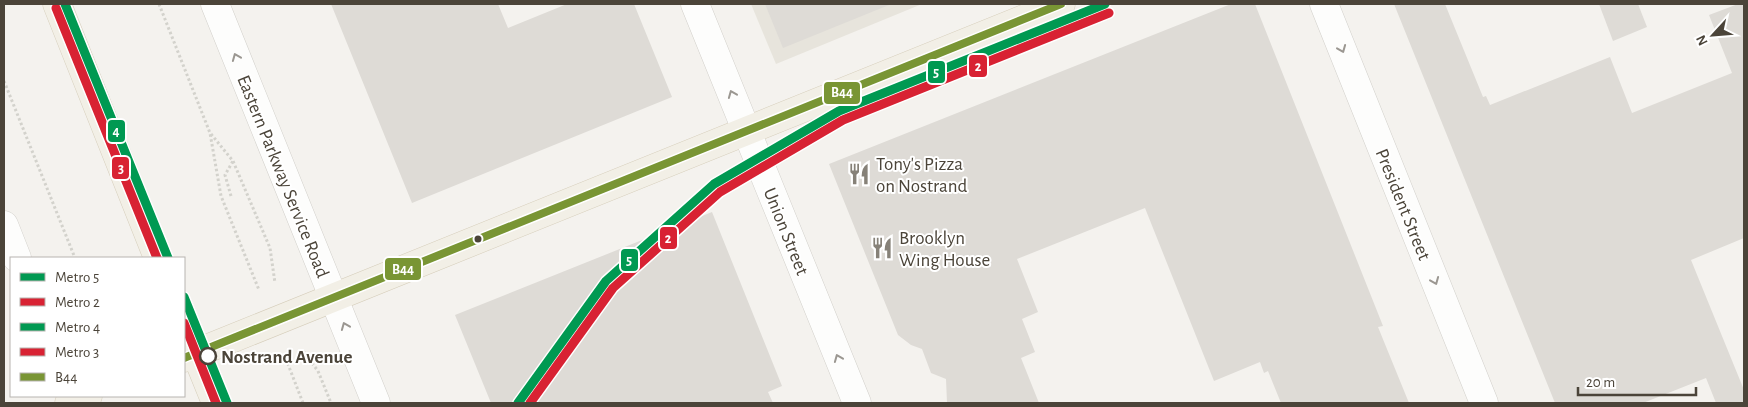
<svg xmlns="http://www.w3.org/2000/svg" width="1748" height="407" font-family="'Alegreya Sans',sans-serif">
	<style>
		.residential { fill: #e7e4dc }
		.building { fill: #dedbd6 }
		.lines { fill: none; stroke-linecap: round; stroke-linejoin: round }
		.minor-casing { stroke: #d2d0cb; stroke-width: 29 }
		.major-casing { stroke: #d6cebb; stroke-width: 29 }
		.path { stroke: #d3d2cc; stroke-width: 3; stroke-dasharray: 2.5 2.5; stroke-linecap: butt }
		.minor { stroke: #fdfdfc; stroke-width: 28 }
		.major { stroke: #f2efe6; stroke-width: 28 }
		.bus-1-casing { stroke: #fff; stroke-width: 11 }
		.bus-1 { stroke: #799534; stroke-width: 8 }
		.metro-1-casing { stroke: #fff; stroke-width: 12 }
		.metro-2-casing { stroke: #fff; stroke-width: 12 }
		.metro-3-casing { stroke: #fff; stroke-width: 12 }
		.metro-4-casing { stroke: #fff; stroke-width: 12 }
		.metro-1 { stroke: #009952; stroke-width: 9 }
		.metro-2 { stroke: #d82233; stroke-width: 9 }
		.metro-3 { stroke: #009952; stroke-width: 9 }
		.metro-4 { stroke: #d82233; stroke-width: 9 }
		.oneway { stroke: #9b9791 }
		.bus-dot { fill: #4b4439; stroke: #fff; stroke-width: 2 }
		.stop-dot { fill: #fff; stroke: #4b4439; stroke-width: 2.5 }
		.labels { text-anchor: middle; stroke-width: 4; stroke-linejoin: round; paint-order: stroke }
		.poi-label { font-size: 19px; fill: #4b4439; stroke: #fff; text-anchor: start }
		.street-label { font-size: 19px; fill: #4b4439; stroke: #fff }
		.stop-label { font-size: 19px; font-weight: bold; fill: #4b4439; stroke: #fff; text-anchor: start }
		.line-badge { stroke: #fff; stroke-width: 2 }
		.badge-label { font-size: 14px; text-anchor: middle; font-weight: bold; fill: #fff }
	</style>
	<rect width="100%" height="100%" fill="#f4f2ee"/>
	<polygon class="residential" points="751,4 922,4 776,64"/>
	<g class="building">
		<polygon points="331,4 498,4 508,28 567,4 634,4 672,97 412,203"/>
		<polygon points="765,4 889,4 889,5 783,48"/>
		<polygon points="1231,4 1255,4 1383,326 1378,327 1409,403 1281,403 1268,371 1264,373 1260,362 1214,381 1145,208 1017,259 1038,312 1022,319 1035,352 1021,358 1039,403 947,403 946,379 931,373 922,349 911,345 898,335 829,164"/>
		<polygon points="1394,4 1445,4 1483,97 1486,96 1490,105 1610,57 1632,113 1732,73 1709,15 1738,4 1744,4 1744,238 1691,260 1744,390 1744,403 1716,403 1706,378 1643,403 1555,403"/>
		<polygon points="1599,4 1638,4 1647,27 1613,41"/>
		<polygon points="712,212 782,386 768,392 773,403 491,403 455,315"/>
	</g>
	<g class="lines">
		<g class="minor-casing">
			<g id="minor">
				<polyline points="215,4 376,403"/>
				<polyline points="695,4 857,403"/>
				<polyline points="1324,4 1484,403"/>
				<polyline points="4,225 17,258"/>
			</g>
		</g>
		<g class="major-casing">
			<g id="major">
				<polyline points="57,4 158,258"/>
				<polyline points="184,324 216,403"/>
				<polyline points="184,358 1061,4"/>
				<polyline points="69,403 88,396"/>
			</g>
		</g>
		<g class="path">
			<polyline points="159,4 210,133 221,196 259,290"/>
			<polyline points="4,81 75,258"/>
			<polyline points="211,134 233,161 270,248 275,283"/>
			<polyline points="231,196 225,175 233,161"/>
			<polyline points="303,351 318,371 331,403"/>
			<polyline points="284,354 303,403"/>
		</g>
		<use href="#minor" class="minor"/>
		<use href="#major" class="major"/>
		<g class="bus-1-casing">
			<polyline id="bus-1" points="184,358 1061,4"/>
		</g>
		<use href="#bus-1" class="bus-1"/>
		<g class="metro-1-casing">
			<polyline id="metro-1" points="518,403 606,281 714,184 839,111 1105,4"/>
		</g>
		<g class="metro-2-casing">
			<polyline id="metro-2" points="530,403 613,288 720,192 843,120 1109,13"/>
		</g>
		<g class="metro-3-casing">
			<g id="metro-3">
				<polyline points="65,4 168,258"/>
				<polyline points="184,297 227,403"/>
			</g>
		</g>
		<g class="metro-4-casing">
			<g id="metro-4">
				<polyline points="56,8 157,258"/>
				<polyline points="184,323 216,403"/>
			</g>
		</g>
		<use href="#metro-1" class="metro-1"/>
		<use href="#metro-2" class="metro-2"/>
		<use href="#metro-3" class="metro-3"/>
		<use href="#metro-4" class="metro-4"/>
	</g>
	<defs><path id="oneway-chevron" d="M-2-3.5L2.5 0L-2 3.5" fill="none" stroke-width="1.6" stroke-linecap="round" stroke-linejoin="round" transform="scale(1.25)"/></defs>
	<g class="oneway">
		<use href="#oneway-chevron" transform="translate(1342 49) rotate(68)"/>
		<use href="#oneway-chevron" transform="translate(236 57) rotate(-112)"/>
		<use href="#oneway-chevron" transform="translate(732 94) rotate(-112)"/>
		<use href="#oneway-chevron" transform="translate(1435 281) rotate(68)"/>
		<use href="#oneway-chevron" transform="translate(345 326) rotate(-112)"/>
		<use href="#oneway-chevron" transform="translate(838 358) rotate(-112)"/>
	</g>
	<defs>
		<g id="restaurant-bare" transform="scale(1.725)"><path d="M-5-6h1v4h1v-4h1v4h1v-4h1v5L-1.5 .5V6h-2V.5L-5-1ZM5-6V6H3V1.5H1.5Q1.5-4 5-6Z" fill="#868178" stroke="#fff" stroke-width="2.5" paint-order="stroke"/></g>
	</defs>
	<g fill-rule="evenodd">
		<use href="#restaurant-bare" x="859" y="174"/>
		<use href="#restaurant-bare" x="882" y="248"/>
	</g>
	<circle class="bus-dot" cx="478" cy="239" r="4.5"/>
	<circle class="stop-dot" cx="208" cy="356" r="8"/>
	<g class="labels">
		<g class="poi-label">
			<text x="876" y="170">Tony's Pizza<tspan x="876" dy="22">on Nostrand</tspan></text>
			<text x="899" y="244">Brooklyn<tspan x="899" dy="22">Wing House</tspan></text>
		</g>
		<g class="street-label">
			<text transform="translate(284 176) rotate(68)" y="7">Eastern Parkway Service Road</text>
			<text transform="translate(1404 204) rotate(68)" y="7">President Street</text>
			<text transform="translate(787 231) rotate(68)" y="7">Union Street</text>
		</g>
		<g class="stop-label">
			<text x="221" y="363">Nostrand Avenue</text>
		</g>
	</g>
	<g class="line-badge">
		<rect x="968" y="54" width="20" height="24" rx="5" fill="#d82233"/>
		<rect x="927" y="60" width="19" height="24" rx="5" fill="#009952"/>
		<rect x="823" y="81" width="38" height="24" rx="5" fill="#799534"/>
		<rect x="107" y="119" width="19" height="24" rx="5" fill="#009952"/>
		<rect x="111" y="156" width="19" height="24" rx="5" fill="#d82233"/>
		<rect x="659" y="226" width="19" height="24" rx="5" fill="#d82233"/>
		<rect x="620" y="248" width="19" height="24" rx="5" fill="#009952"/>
		<rect x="384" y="257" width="38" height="24" rx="5" fill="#799534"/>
	</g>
	<g class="badge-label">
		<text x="978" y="71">2</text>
		<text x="936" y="77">5</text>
		<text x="842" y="97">B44</text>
		<text x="116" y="136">4</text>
		<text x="121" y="173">3</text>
		<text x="668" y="243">2</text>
		<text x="629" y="265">5</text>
		<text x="403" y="274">B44</text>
	</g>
	<rect width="1748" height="407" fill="none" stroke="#4b4439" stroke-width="10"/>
	<rect x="10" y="257" width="175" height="140" fill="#ffffff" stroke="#b7b4b0"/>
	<rect x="20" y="273" width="25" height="8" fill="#009952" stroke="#b7b4b0"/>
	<text x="55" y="282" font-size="15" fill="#4b4439">Metro 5</text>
	<rect x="20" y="298" width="25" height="8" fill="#d82233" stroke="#b7b4b0"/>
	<text x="55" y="307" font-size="15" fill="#4b4439">Metro 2</text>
	<rect x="20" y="323" width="25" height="8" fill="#009952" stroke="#b7b4b0"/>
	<text x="55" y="332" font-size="15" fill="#4b4439">Metro 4</text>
	<rect x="20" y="348" width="25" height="8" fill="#d82233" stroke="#b7b4b0"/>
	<text x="55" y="357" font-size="15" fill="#4b4439">Metro 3</text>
	<rect x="20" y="373" width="25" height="8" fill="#799534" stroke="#b7b4b0"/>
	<text x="55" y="382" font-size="15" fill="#4b4439">B44</text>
	<g transform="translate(1713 35) rotate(244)" stroke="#ffffff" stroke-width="4" paint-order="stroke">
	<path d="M0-4L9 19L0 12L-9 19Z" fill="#4b4439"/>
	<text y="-8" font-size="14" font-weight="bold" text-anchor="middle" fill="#4b4439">N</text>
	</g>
	<path d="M1578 387v8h118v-8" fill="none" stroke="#4b4439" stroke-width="2.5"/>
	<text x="1586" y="387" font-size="15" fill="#4b4439" stroke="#ffffff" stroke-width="4" paint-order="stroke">20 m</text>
</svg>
